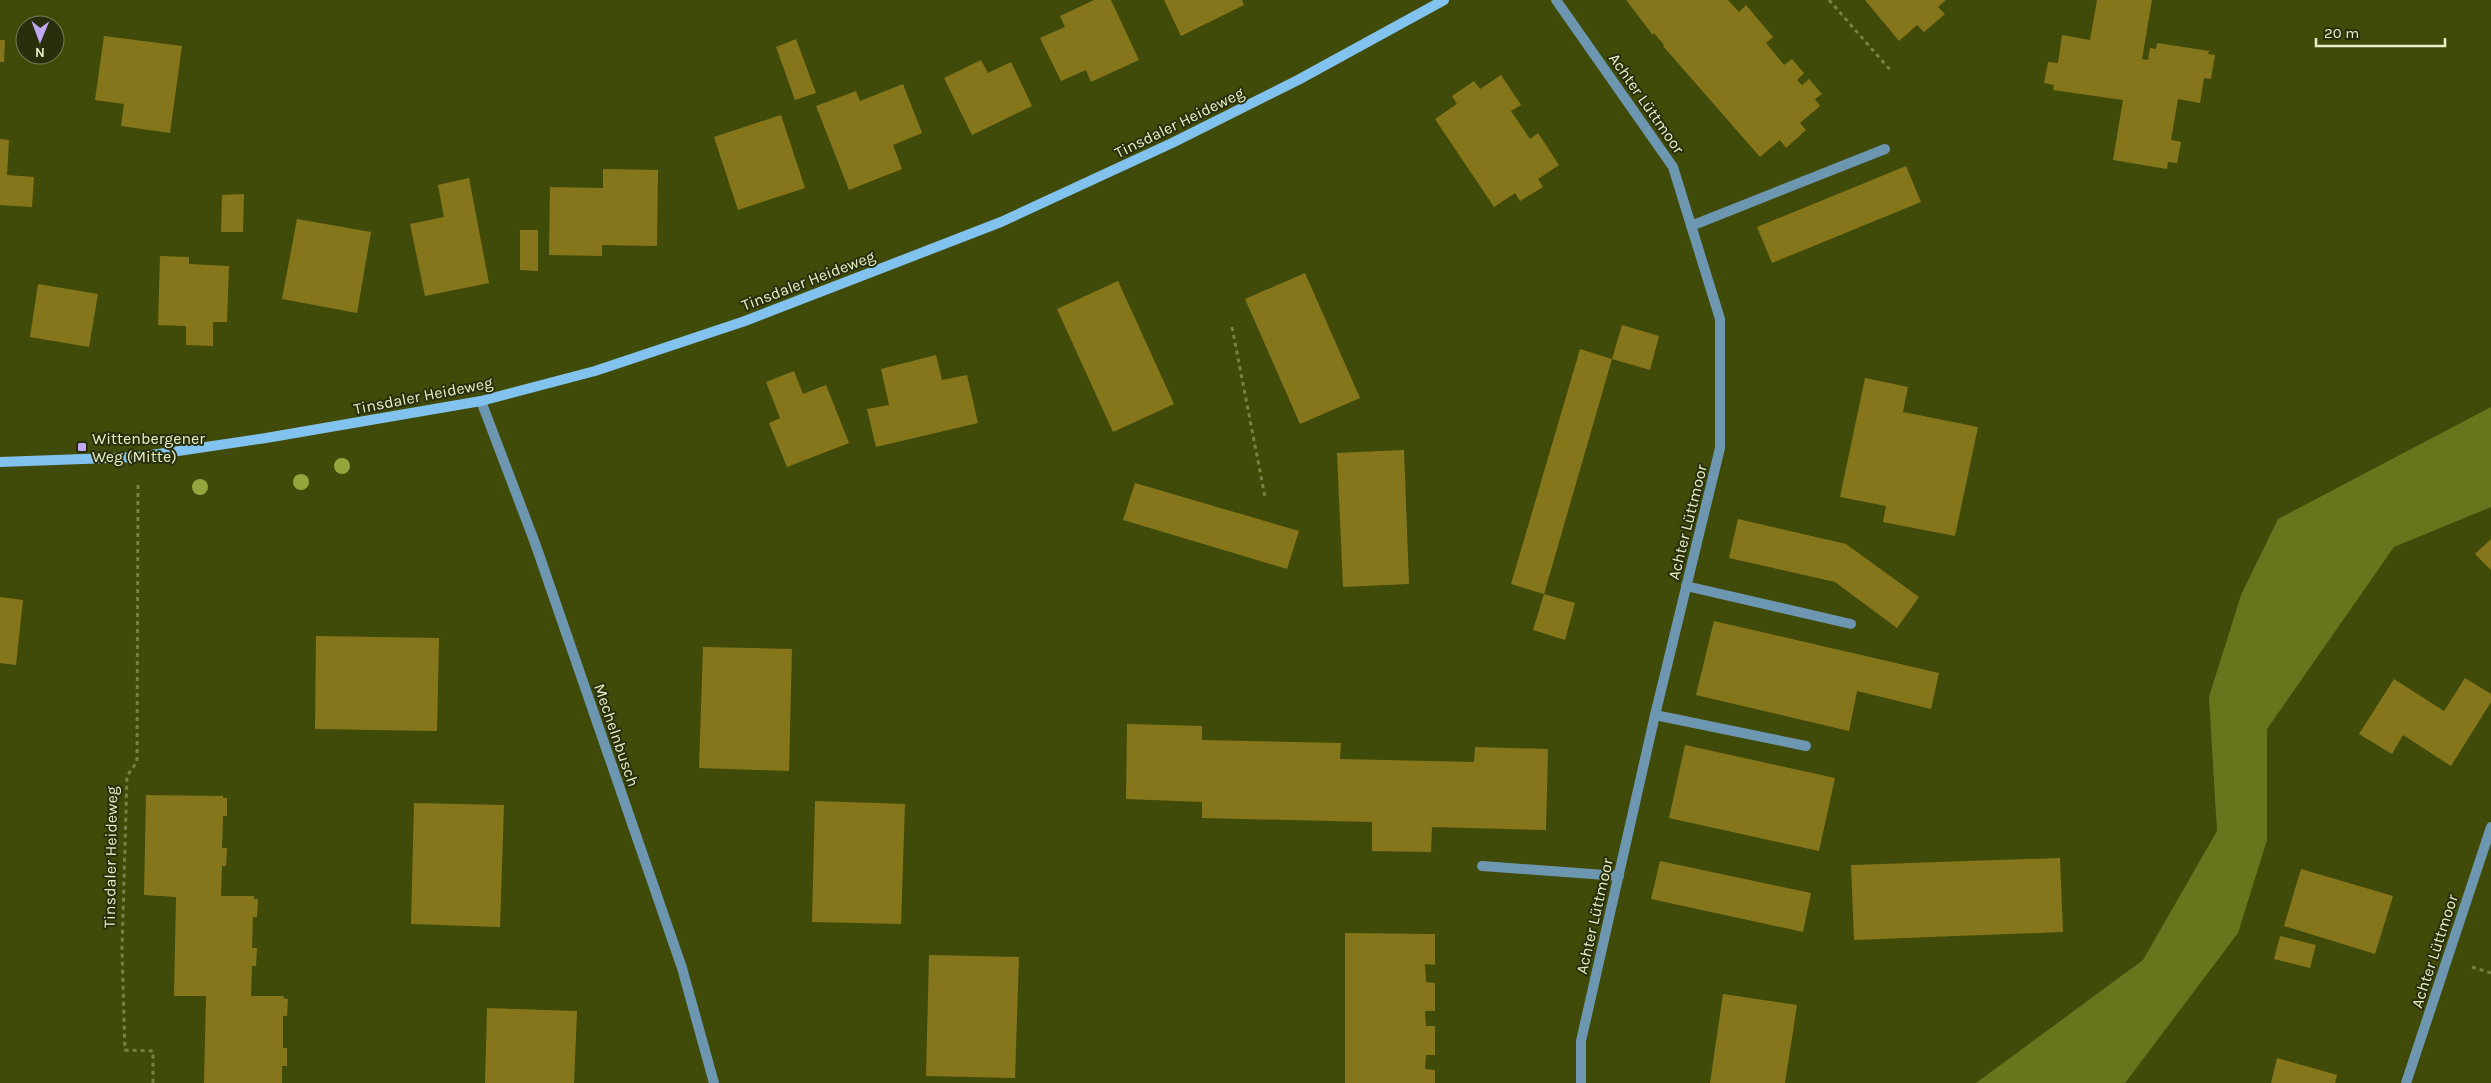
<svg xmlns="http://www.w3.org/2000/svg" width="2491" height="1083" font-family="Karla,sans-serif">
	<style>
		.park { fill: #67761d }
		.building { fill: #86761b }
		.lines { fill: none; stroke-linecap: round; stroke-linejoin: round }
		.path { stroke: #768147; stroke-width: 3; stroke-dasharray: 4 4; stroke-linecap: butt }
		.lane { stroke: #6d96b1; stroke-width: 10 }
		.street { stroke: #6d96b1; stroke-width: 10 }
		.secondary { stroke: #81c3ee; stroke-width: 10 }
		.tree { fill: #94a73e }
		.poi-dot { fill: #c0a8f3; stroke: #292f0d; stroke-width: 2 }
		.labels { text-anchor: middle; stroke-width: 4; stroke-linejoin: round; paint-order: stroke }
		.street-label { font-size: 16px; fill: #e6f0c8; stroke: #292f0d }
		.poi-label { font-size: 16px; fill: #e6f0c8; stroke: #292f0d; text-anchor: start }
	</style>
	<rect width="100%" height="100%" fill="#404b09"/>
	<polygon class="park" points="2491,407 2491,507 2394,547 2267,729 2267,840 2238,933 2125,1083 1976,1083 2143,960 2217,831 2209,697 2241,595 2278,519"/>
	<g class="building">
		<polygon points="1094,0 1111,0 1139,60 1091,82 1086,70 1061,81 1040,38 1065,27 1060,16"/>
		<polygon points="1164,0 1242,0 1244,5 1181,36"/>
		<polygon points="1626,0 1728,0 1739,12 1746,5 1773,37 1766,43 1784,65 1792,59 1804,73 1797,80 1802,85 1809,79 1822,94 1815,99 1820,106 1800,123 1806,130 1786,148 1780,140 1760,157 1663,46 1664,45 1654,33 1653,35"/>
		<polygon points="1865,0 1946,0 1938,7 1945,14 1924,32 1917,25 1899,41"/>
		<polygon points="2097,0 2152,0 2142,59 2148,60 2150,48 2156,49 2157,43 2209,51 2208,54 2215,55 2211,79 2204,78 2200,103 2178,99 2171,140 2181,142 2177,163 2168,162 2167,169 2113,160 2123,100 2053,90 2054,85 2044,83 2048,62 2058,63 2062,35 2090,40"/>
		<polygon points="104,36 182,46 170,133 121,126 124,104 95,100"/>
		<polygon points="796,39 816,93 795,100 776,47"/>
		<polygon points="0,40 5,40 4,62 0,62"/>
		<polygon points="981,60 988,73 1011,62 1032,106 972,135 944,78"/>
		<polygon points="1501,75 1521,105 1511,111 1530,139 1538,133 1559,165 1538,179 1543,187 1520,201 1515,193 1494,207 1435,119 1457,104 1452,96 1474,81 1480,89"/>
		<polygon points="903,84 922,133 893,145 902,169 849,190 816,106 856,91 860,101"/>
		<polygon points="781,115 805,188 738,210 714,137"/>
		<polygon points="0,139 9,140 7,175 34,177 32,207 0,205"/>
		<polygon points="1906,166 1921,202 1772,263 1757,227"/>
		<polygon points="603,169 658,170 657,246 602,245 602,256 549,255 550,187 603,188"/>
		<polygon points="469,178 489,283 425,296 410,224 444,217 438,185"/>
		<polygon points="244,194 243,232 221,232 222,195"/>
		<polygon points="297,219 371,232 357,313 282,299"/>
		<polygon points="520,230 538,230 538,271 520,270"/>
		<polygon points="160,256 189,257 189,264 229,266 227,322 213,322 213,346 186,345 186,326 158,325"/>
		<polygon points="1305,273 1360,398 1300,424 1245,299"/>
		<polygon points="1118,281 1174,404 1113,432 1057,309"/>
		<polygon points="38,284 98,294 89,347 30,337"/>
		<polygon points="1622,325 1659,336 1650,370 1612,359"/>
		<polygon points="1580,349 1612,359 1544,594 1511,584"/>
		<polygon points="936,355 942,380 967,375 978,423 876,447 867,409 889,405 881,369"/>
		<polygon points="794,371 803,394 826,385 849,443 787,467 769,423 780,418 766,382"/>
		<polygon points="1865,378 1908,387 1903,412 1978,427 1955,536 1883,522 1886,506 1840,497"/>
		<polygon points="1404,450 1409,584 1343,587 1337,453"/>
		<polygon points="1135,483 1299,531 1287,569 1123,520"/>
		<polygon points="1738,519 1846,544 1919,597 1897,628 1835,582 1729,558"/>
		<polygon points="2491,539 2491,570 2475,554"/>
		<polygon points="1544,594 1575,603 1565,640 1533,630"/>
		<polygon points="0,597 23,600 16,665 0,663"/>
		<polygon points="1714,621 1939,673 1931,709 1857,691 1849,731 1696,695"/>
		<polygon points="316,636 439,638 437,731 315,729"/>
		<polygon points="703,647 792,649 789,771 699,768"/>
		<polygon points="2465,678 2491,694 2491,702 2451,766 2403,735 2392,754 2359,734 2394,679 2444,711"/>
		<polygon points="1127,724 1202,726 1202,740 1341,743 1340,759 1474,762 1475,747 1548,749 1546,830 1432,827 1431,852 1372,851 1372,822 1202,818 1202,802 1126,799"/>
		<polygon points="1685,745 1835,778 1819,851 1669,818"/>
		<polygon points="146,795 223,796 223,798 227,798 227,816 223,816 222,848 227,848 226,866 222,866 221,896 254,896 254,899 258,899 257,917 253,917 252,948 257,948 256,966 252,966 251,996 284,996 283,998 288,999 287,1016 283,1016 283,1048 287,1048 287,1066 282,1066 282,1083 204,1083 206,996 174,996 176,897 144,895"/>
		<polygon points="815,801 905,804 901,924 812,922"/>
		<polygon points="414,803 504,805 500,927 411,924"/>
		<polygon points="2060,858 2063,932 1854,940 1851,865"/>
		<polygon points="1660,861 1811,893 1803,932 1651,899"/>
		<polygon points="2301,869 2393,896 2375,954 2284,926"/>
		<polygon points="1345,933 1435,934 1435,965 1425,964 1426,982 1435,983 1435,1011 1425,1011 1426,1026 1435,1026 1435,1055 1426,1055 1425,1069 1435,1070 1435,1083 1345,1083"/>
		<polygon points="2280,936 2316,945 2310,968 2274,959"/>
		<polygon points="929,955 1019,957 1015,1078 926,1076"/>
		<polygon points="1723,994 1797,1005 1785,1083 1710,1083"/>
		<polygon points="487,1008 577,1011 574,1083 485,1083"/>
		<polygon points="2277,1058 2337,1075 2335,1083 2271,1083"/>
	</g>
	<g class="lines">
		<g class="path">
			<polyline points="1829,0 1892,72"/>
			<polyline points="1232,327 1265,497"/>
			<polyline points="138,485 137,762 127,776 122,950 125,1050 153,1051 153,1083"/>
			<polyline points="2472,967 2491,973"/>
		</g>
		<g class="lane">
			<polyline points="1691,226 1885,149"/>
			<polyline points="1686,586 1851,624"/>
			<polyline points="1655,715 1806,746"/>
			<polyline points="1482,866 1619,876"/>
		</g>
		<g class="street">
			<polyline points="1556,0 1673,167 1720,319 1720,448 1655,715 1581,1041 1581,1083"/>
			<polyline points="481,401 535,543 682,968 714,1083"/>
			<polyline points="2406,1083 2491,827"/>
		</g>
		<polyline class="secondary" points="0,462 138,457 266,438 481,401 595,371 745,321 1001,222 1172,143 1298,80 1444,0"/>
	</g>
	<g class="tree">
		<circle cx="342" cy="466" r="8"/>
		<circle cx="301" cy="482" r="8"/>
		<circle cx="200" cy="487" r="8"/>
	</g>
	<rect class="poi-dot" x="77" y="442" width="10" height="10" rx="2.5"/>
	<g class="labels">
		<g class="street-label">
			<text transform="translate(1647 103) rotate(55)" y="6">Achter Lüttmoor</text>
			<text transform="translate(1179 122) rotate(-26)" y="6">Tinsdaler Heideweg</text>
			<text transform="translate(808 280) rotate(-21)" y="6">Tinsdaler Heideweg</text>
			<text transform="translate(423 395) rotate(-11)" y="6">Tinsdaler Heideweg</text>
			<text transform="translate(1687 522) rotate(-76)" y="6">Achter Lüttmoor</text>
			<text transform="translate(617 735) rotate(71)" y="6">Mechelnbusch</text>
			<text transform="translate(110 857) rotate(-89)" y="6">Tinsdaler Heideweg</text>
			<text transform="translate(1594 916) rotate(-77)" y="6">Achter Lüttmoor</text>
			<text transform="translate(2434 951) rotate(-72)" y="6">Achter Lüttmoor</text>
		</g>
		<g class="poi-label">
			<text x="92" y="444">Wittenbergener<tspan x="92" dy="18">Weg (Mitte)</tspan></text>
		</g>
	</g>
	<g transform="translate(40 40) rotate(181)"><circle r="24" fill="#292f0d" stroke="#757c58"/>
	<path d="M0-4L9 19L0 12L-9 19Z" fill="#c0a8f3"/>
	<text y="-8" font-size="14" font-weight="bold" text-anchor="middle" fill="#e6f0c8">N</text>
	</g>
	<path d="M2316 38v8h129v-8" fill="none" stroke="#e6f0c8" stroke-width="2.5"/>
	<text x="2324" y="38" font-size="15" fill="#e6f0c8" stroke="#292f0d" stroke-width="4" paint-order="stroke">20 m</text>
</svg>
